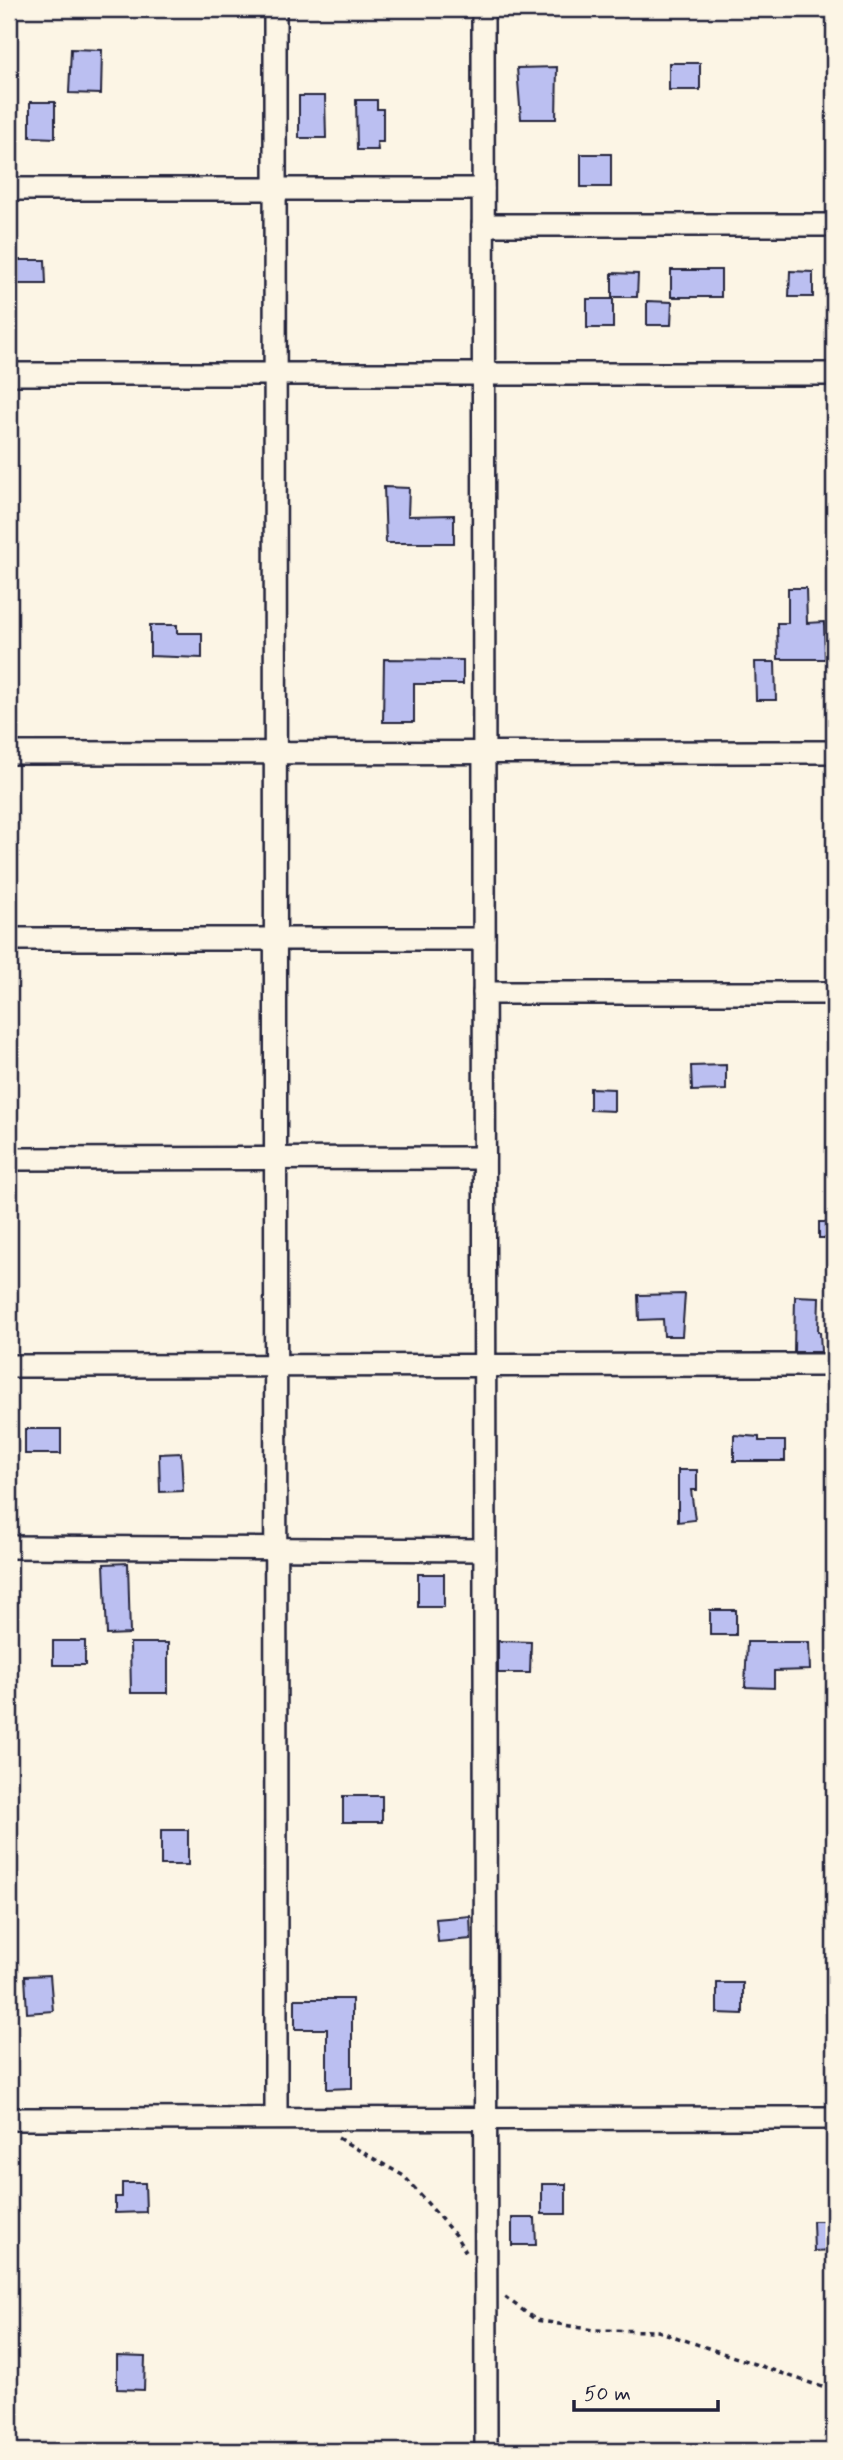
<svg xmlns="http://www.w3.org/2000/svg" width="843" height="2460" font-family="Mynerve,sans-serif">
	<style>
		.building { fill: #bbbff1; stroke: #22223b; stroke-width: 2 }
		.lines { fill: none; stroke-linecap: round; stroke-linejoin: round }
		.minor-casing { stroke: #22223b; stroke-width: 26 }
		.path { stroke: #22223b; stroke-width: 3.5; stroke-dasharray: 5 5; stroke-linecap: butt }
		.minor { stroke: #fcf5e5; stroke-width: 21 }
	</style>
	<rect width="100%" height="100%" fill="#fcf5e5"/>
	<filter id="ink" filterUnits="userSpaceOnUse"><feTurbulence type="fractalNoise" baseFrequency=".0143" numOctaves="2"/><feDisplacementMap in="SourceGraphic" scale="14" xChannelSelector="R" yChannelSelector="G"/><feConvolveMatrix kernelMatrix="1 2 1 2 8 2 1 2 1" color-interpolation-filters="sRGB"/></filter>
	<g filter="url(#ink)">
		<g class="building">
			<polygon points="71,49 102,50 101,94 69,93"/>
			<rect x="669" y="63" width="31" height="27"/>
			<polygon points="557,67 556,119 521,119 517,68"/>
			<polygon points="299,96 325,96 326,138 299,138"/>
			<polygon points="356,100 377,100 377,109 383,109 383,142 377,142 378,150 357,150"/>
			<polygon points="30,102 55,102 55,138 30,137"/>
			<rect x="581" y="154" width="30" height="33"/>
			<polygon points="11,260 45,260 46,284 12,284"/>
			<rect x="671" y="270" width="50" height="27"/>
			<polygon points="790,271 813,272 813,297 789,297"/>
			<polygon points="612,273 638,274 637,297 612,297"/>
			<rect x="587" y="299" width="26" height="29"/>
			<polygon points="647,301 672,302 671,325 647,325"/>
			<polygon points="384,487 409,488 408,516 454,515 454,543 386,543"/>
			<polygon points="788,588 806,588 807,623 824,622 825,659 778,659 777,623 788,623"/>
			<polygon points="150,625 177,625 177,633 202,633 202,658 150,656"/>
			<polygon points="384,659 463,660 463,684 414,684 414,722 383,722"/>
			<polygon points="755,662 775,662 776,700 756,700"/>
			<polygon points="726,1065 726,1090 692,1091 691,1066"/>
			<polygon points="590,1088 614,1089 614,1111 590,1110"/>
			<rect x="819" y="1222" width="15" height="16"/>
			<polygon points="685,1294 682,1336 664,1336 663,1319 639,1320 638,1295"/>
			<polygon points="795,1296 819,1297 818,1332 820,1332 821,1352 794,1352"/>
			<rect x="25" y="1429" width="36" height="25"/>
			<polygon points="734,1435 759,1437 759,1441 785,1441 785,1461 734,1461"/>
			<polygon points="181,1453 183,1491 160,1492 159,1454"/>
			<polygon points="678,1470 697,1470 697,1490 691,1490 695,1520 678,1522"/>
			<polygon points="128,1563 130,1634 107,1635 104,1564"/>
			<rect x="418" y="1574" width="26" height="33"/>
			<rect x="710" y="1610" width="26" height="25"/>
			<rect x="53" y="1641" width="32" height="24"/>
			<polygon points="498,1641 531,1642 530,1673 498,1673"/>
			<polygon points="747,1642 809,1642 810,1670 774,1671 774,1688 745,1687"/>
			<polygon points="130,1643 168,1643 168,1693 131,1693"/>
			<rect x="343" y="1796" width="39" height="26"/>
			<rect x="161" y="1830" width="27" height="35"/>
			<polygon points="470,1916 471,1939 438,1942 436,1919"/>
			<polygon points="50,1975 53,2011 27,2013 25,1976"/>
			<polygon points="717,1983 743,1983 743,2014 717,2013"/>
			<polygon points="295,1999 352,1999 352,2088 327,2089 327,2029 295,2029"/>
			<polygon points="122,2183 145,2183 146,2212 115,2213 115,2197 122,2197"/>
			<rect x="542" y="2184" width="24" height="30"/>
			<polygon points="512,2218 535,2218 536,2245 512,2245"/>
			<polygon points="813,2221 834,2221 834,2250 814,2251"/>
			<polygon points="117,2356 145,2357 144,2390 117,2389"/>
		</g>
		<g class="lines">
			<g class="minor-casing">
				<g id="minor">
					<polyline points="275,9 276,2118"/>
					<polyline points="483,9 486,2451"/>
					<polyline points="9,189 483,189"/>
					<polyline points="483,225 834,225"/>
					<polyline points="9,374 834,374"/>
					<polyline points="9,753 834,752"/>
					<polyline points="9,939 484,939"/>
					<polyline points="484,993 834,993"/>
					<polyline points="9,1159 484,1158"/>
					<polyline points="9,1366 834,1365"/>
					<polyline points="9,1547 484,1550"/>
					<polyline points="9,2119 834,2118"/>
				</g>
			</g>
			<g class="path">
				<polyline points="338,2138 404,2176 455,2235 466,2252"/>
				<polyline points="505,2297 536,2320 593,2330 658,2331 834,2391"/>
			</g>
			<use href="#minor" class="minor"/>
		</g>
	</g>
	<rect width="843" height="2460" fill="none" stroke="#fcf5e5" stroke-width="35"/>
	<rect x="18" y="18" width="808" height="2425" fill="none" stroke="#22223b" stroke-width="2.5" filter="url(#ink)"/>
	<path d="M574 2400v10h144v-10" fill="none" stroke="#22223b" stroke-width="3.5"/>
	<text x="584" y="2400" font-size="21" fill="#22223b" stroke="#fcf5e5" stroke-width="5" paint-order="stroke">50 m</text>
</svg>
